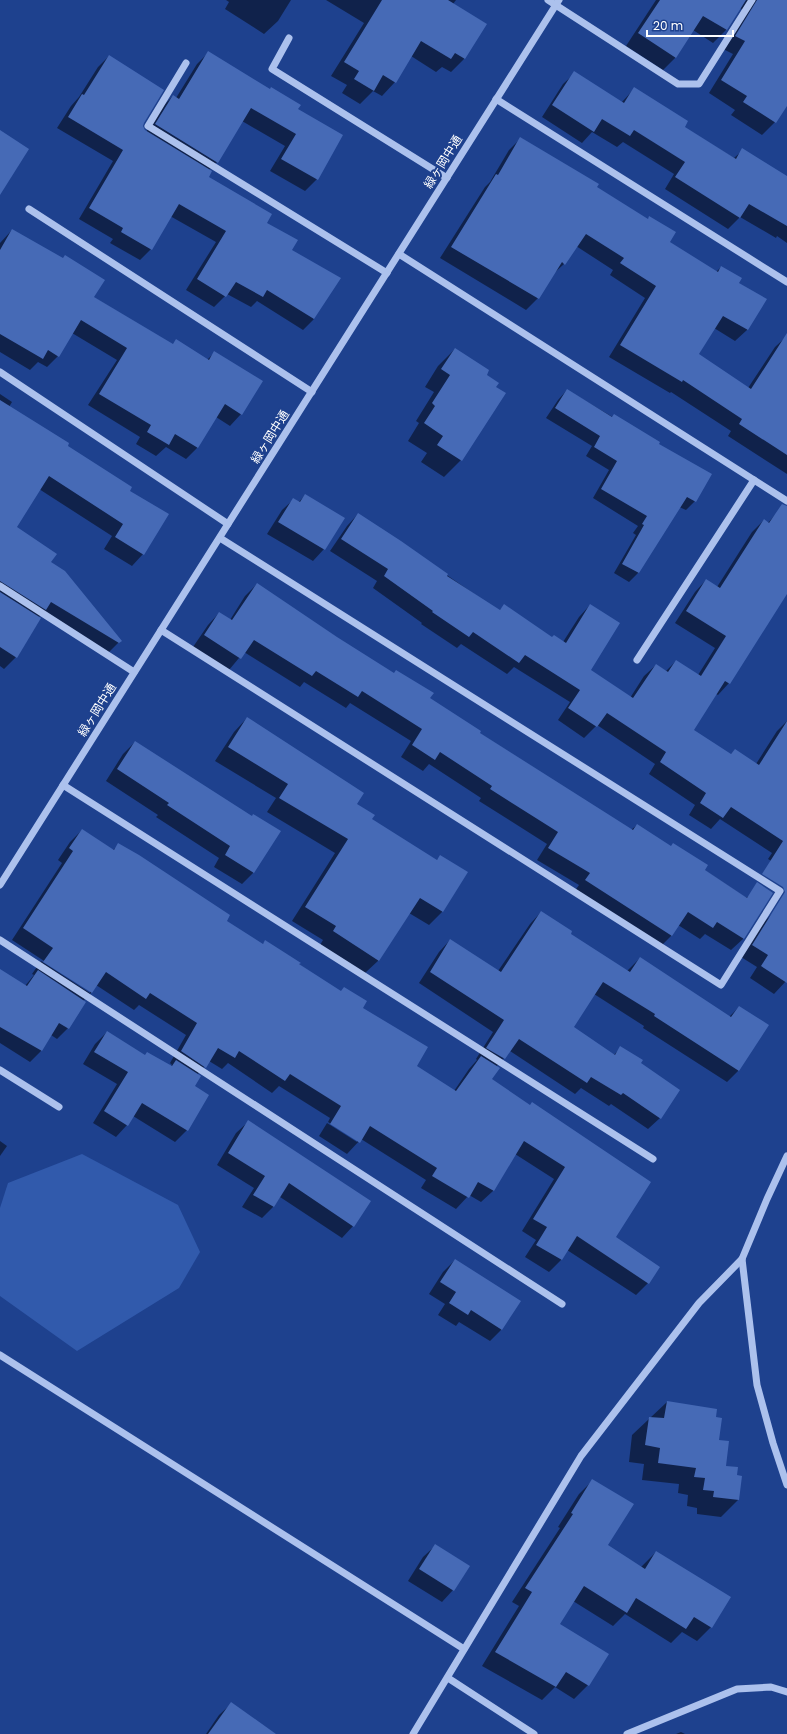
<svg xmlns="http://www.w3.org/2000/svg" width="787" height="1734" font-family="Poppins,'Noto Sans JP',sans-serif">
	<style>
		.green { fill: #315aac }
		.shadow { fill: #0007 }
		.building { fill: #466ab6 }
		.lines { fill: none; stroke-linecap: round; stroke-linejoin: round }
		.minor { stroke: #acc1ed; stroke-width: 7 }
		.labels { text-anchor: middle; stroke-width: 4; stroke-linejoin: round; paint-order: stroke }
		.street-label { font-size: 12px; fill: #fff; stroke: #1e418e }
	</style>
	<rect width="100%" height="100%" fill="#1e418e"/>
	<polygon class="green" points="82,1154 178,1205 200,1252 179,1288 77,1351 0,1296 0,1208 8,1183"/>
	<g class="shadow">
		<polygon points="226,0 291,0 278,21 264,34 225,9 229,2"/>
		<polygon points="326,0 456,0 453,4 486,24 464,59 451,72 442,67 436,72 411,56 395,82 382,96 373,91 360,104 342,93 347,85 331,76 364,23"/>
		<polygon points="656,0 787,0 787,104 775,122 762,135 731,115 735,110 709,93 733,54 723,49 744,11 740,8 726,30 713,43 693,30 676,57 663,70 626,46"/>
		<polygon points="208,53 297,109 317,179 305,191 270,171 285,146 242,121 217,162 209,170 207,178 266,224 291,250 314,319 303,330 257,301 251,307 227,294 214,307 186,290 216,242 170,216 151,249 140,260 110,243 113,239 79,219 113,161 57,128 71,106 79,97 98,67 109,56 142,126 146,132 161,108 173,96 176,98 197,64"/>
		<polygon points="575,73 621,103 634,89 683,127 734,158 743,150 787,177 787,243 777,236 776,238 740,217 728,229 665,189 674,174 623,142 617,147 592,132 582,143 542,117 563,84"/>
		<polygon points="521,138 595,188 647,220 649,218 669,242 716,272 721,267 738,283 765,299 747,330 735,341 714,328 698,355 748,388 775,347 787,336 787,474 728,436 731,431 671,392 670,393 609,357 645,298 610,275 613,270 576,246 564,264 552,275 538,298 526,310 440,258 485,187 490,182 509,150"/>
		<polygon points="12,230 93,297 173,345 207,360 214,353 241,414 230,426 216,417 197,448 186,459 166,447 156,456 136,444 140,437 88,405 117,360 72,333 58,356 47,367 38,362 30,370 0,352 0,243"/>
		<polygon points="455,349 461,460 444,477 421,462 427,453 408,441 419,423 416,421 434,392 425,387 438,366"/>
		<polygon points="567,390 658,444 695,501 686,510 679,507 638,573 629,582 614,573 636,535 633,533 638,526 593,498 609,470 586,456 592,446 546,418 558,400"/>
		<polygon points="0,394 12,402 9,407 129,491 143,554 132,566 104,549 112,536 39,489 15,527 50,562 120,641 107,654 41,614 16,657 4,669 0,666"/>
		<polygon points="305,495 324,549 313,561 267,534 282,510 294,499 299,502"/>
		<polygon points="358,514 499,611 504,606 552,638 563,642 579,617 590,605 589,670 630,698 644,676 656,665 666,671 676,661 698,675 715,648 675,623 695,592 706,580 717,587 752,532 764,520 768,523 775,515 787,522 787,589 729,683 718,695 716,694 692,730 730,755 735,750 756,764 777,731 787,721 787,871 768,859 772,853 720,819 711,829 689,815 695,805 649,774 655,764 597,725 584,738 558,720 570,702 514,667 507,674 461,644 457,648 421,624 422,623 373,588 377,581 330,551 347,526"/>
		<polygon points="257,584 479,733 631,830 637,825 746,898 749,896 763,906 743,939 731,950 705,934 700,939 678,925 671,936 660,947 574,892 579,885 537,860 547,844 479,801 481,798 429,764 423,771 401,757 411,741 350,703 346,708 304,682 300,687 244,652 229,670 193,647 208,625 219,613 230,620 245,596"/>
		<polygon points="247,718 356,805 371,820 436,861 440,857 467,872 442,912 429,925 409,913 379,960 365,973 320,945 323,940 292,921 335,853 267,812 276,798 215,761 234,732"/>
		<polygon points="135,742 251,817 253,873 242,884 214,867 219,858 156,817 158,815 106,781 123,754"/>
		<polygon points="82,830 113,850 119,845 226,921 262,945 266,941 361,1008 416,1066 454,1091 469,1069 477,1060 476,1059 493,1032 419,983 439,952 450,940 498,971 530,924 541,912 569,934 627,971 640,958 729,1017 739,1007 739,1070 727,1082 643,1028 644,1026 594,994 572,1028 614,1055 621,1047 640,1063 660,1118 648,1129 611,1104 609,1106 581,1088 575,1094 510,1051 496,1067 491,1079 530,1106 615,1237 648,1283 636,1295 567,1250 561,1260 549,1272 525,1257 536,1240 522,1231 554,1179 515,1154 493,1191 481,1202 469,1195 456,1209 421,1188 426,1180 361,1139 347,1154 319,1136 327,1123 357,1142 357,1140 328,1122 330,1118 279,1086 272,1093 228,1063 222,1069 209,1061 197,1075 194,1086 187,1130 175,1142 133,1116 127,1125 116,1137 93,1123 117,1084 83,1064 95,1044 107,1032 145,1056 170,1067 172,1065 170,1063 186,1035 139,1005 134,1010 96,985 91,993 83,1001 68,1028 57,1039 51,1035 41,1051 30,1062 0,1043 0,971 25,986 34,975 32,974 41,961 90,993 90,991 12,940 62,863 58,860 70,842"/>
		<polygon points="773,913 787,922 787,980 774,994 750,978 757,967 741,957 761,925"/>
		<polygon points="248,1122 353,1226 342,1238 280,1197 273,1207 262,1218 242,1207 254,1188 217,1165 236,1133"/>
		<polygon points="0,1141 7,1146 0,1156"/>
		<polygon points="455,1260 519,1301 501,1330 490,1341 459,1322 456,1326 438,1315 445,1304 429,1294 443,1272"/>
		<polygon points="667,1402 715,1418 718,1440 724,1467 735,1476 741,1477 738,1500 721,1517 697,1514 697,1508 687,1506 688,1495 678,1493 679,1484 642,1480 644,1464 629,1462 632,1435"/>
		<polygon points="593,1480 607,1546 641,1567 656,1552 729,1598 711,1627 697,1641 682,1632 671,1643 625,1614 613,1626 573,1601 558,1624 588,1685 574,1699 555,1687 542,1700 482,1666 519,1606 512,1602 560,1528 558,1527 579,1494"/>
		<polygon points="435,1546 453,1590 442,1602 408,1581 423,1557"/>
		<polygon points="231,1704 263,1734 206,1734 219,1715"/>
		<polygon points="681,1732 685,1734 676,1734"/>
	</g>
	<g class="building">
		<polygon points="382,0 448,0 487,24 465,59 455,53 451,59 421,41 396,83 383,75 374,91 354,79 359,71 344,62"/>
		<polygon points="660,0 746,0 727,30 703,16 676,58 638,33"/>
		<polygon points="757,0 787,0 787,106 776,123 743,102 747,96 721,80 745,41 735,36"/>
		<polygon points="208,51 270,89 271,87 301,105 298,109 343,135 318,180 281,159 296,134 251,108 218,163 155,124 173,95 179,99"/>
		<polygon points="109,55 164,90 144,123 143,126 145,130 212,171 209,177 272,214 267,223 298,240 292,250 341,278 314,319 267,290 263,297 236,282 226,297 197,279 226,231 179,204 152,250 121,232 123,228 89,208 123,150 68,117 82,94 84,95"/>
		<polygon points="574,71 624,103 634,87 688,121 685,127 736,159 742,148 787,176 787,226 749,204 740,218 675,177 685,162 634,130 630,136 602,119 594,132 552,105"/>
		<polygon points="0,130 29,149 0,195"/>
		<polygon points="520,137 599,184 597,187 648,219 649,216 676,232 670,242 718,272 721,266 742,278 739,283 767,299 748,330 723,316 699,354 751,389 787,333 787,455 739,424 742,419 683,380 682,382 620,345 656,286 620,263 624,258 586,234 565,265 562,262 539,299 451,247 496,174 498,175"/>
		<polygon points="12,229 63,258 65,255 105,280 94,297 173,344 176,339 209,360 214,351 263,381 242,415 225,404 198,448 175,434 169,445 147,432 151,425 99,394 127,348 81,320 59,357 48,350 43,359 0,334 0,250"/>
		<polygon points="455,348 489,370 487,375 499,383 496,387 506,393 462,461 437,445 443,436 424,423 435,406 432,403 450,375 441,369"/>
		<polygon points="567,389 612,417 614,414 660,442 659,444 712,474 696,502 687,497 639,573 622,564 644,525 642,524 647,516 601,489 617,461 594,447 600,436 555,408"/>
		<polygon points="0,400 69,443 68,446 132,487 130,491 169,514 144,555 115,537 123,524 49,476 17,527 57,554 51,562 65,571 122,641 119,643 51,602 46,610 0,581"/>
		<polygon points="305,494 345,518 325,550 278,522 293,498 300,502"/>
		<polygon points="782,504 787,506 787,594 730,684 725,681 694,730 731,754 735,749 759,765 787,721 787,983 761,966 768,955 752,945 785,892 783,887 762,874 783,841 731,807 723,818 700,803 706,793 660,762 666,752 607,713 597,727 568,708 580,690 525,655 519,663 473,632 469,637 432,612 433,611 384,576 388,569 341,539 358,513 401,541 448,574 447,576 500,610 504,604 552,637 554,635 566,643 590,604 620,623 591,670 633,698 656,664 668,672 676,660 701,676 726,636 686,611 706,579 720,588 764,519 769,523"/>
		<polygon points="257,583 337,637 394,673 396,670 434,693 430,698 481,731 480,733 633,830 637,824 671,846 673,843 708,865 705,870 747,898 757,882 773,893 744,939 717,922 713,928 688,912 672,936 585,880 590,873 548,848 558,832 490,789 492,786 440,752 435,760 412,745 422,729 362,691 358,697 316,671 312,676 254,640 241,659 204,635 219,612 232,620"/>
		<polygon points="0,592 41,618 17,658 0,647"/>
		<polygon points="247,717 364,793 357,804 375,815 372,819 437,860 440,855 468,872 443,912 420,898 379,961 333,931 336,926 305,907 348,839 279,798 288,784 228,747"/>
		<polygon points="135,741 252,816 253,814 281,831 254,873 225,855 230,846 167,805 169,803 117,769"/>
		<polygon points="82,829 114,850 118,843 139,855 230,915 227,921 263,944 265,940 301,963 299,964 341,991 344,987 367,1001 363,1008 428,1047 417,1066 456,1091 481,1056 500,1068 492,1079 530,1105 532,1102 651,1182 616,1237 660,1267 649,1284 577,1236 562,1260 536,1245 547,1227 533,1219 565,1167 524,1141 494,1191 478,1182 469,1198 432,1176 437,1168 370,1126 360,1143 330,1124 341,1106 290,1074 285,1081 239,1051 235,1058 218,1048 206,1068 181,1051 197,1023 150,993 146,999 106,972 92,993 43,962 53,948 23,928 73,851 69,848"/>
		<polygon points="541,911 572,931 571,934 630,972 640,957 731,1017 739,1006 769,1025 739,1071 654,1016 655,1014 603,982 574,1027 615,1055 620,1046 643,1060 641,1063 680,1090 661,1119 623,1093 621,1095 591,1077 587,1083 519,1039 505,1059 486,1048 504,1020 430,972 450,939 501,972"/>
		<polygon points="0,969 27,986 38,970 86,1002 69,1029 59,1023 42,1051 0,1027"/>
		<polygon points="107,1031 145,1055 147,1052 172,1066 176,1060 201,1076 195,1086 209,1095 188,1131 142,1103 128,1126 104,1111 128,1072 94,1052"/>
		<polygon points="248,1120 371,1201 354,1227 289,1183 274,1207 253,1195 265,1176 228,1153"/>
		<polygon points="455,1259 521,1301 502,1330 471,1310 468,1315 449,1303 456,1292 440,1282"/>
		<polygon points="667,1401 717,1409 716,1417 722,1418 719,1440 729,1441 726,1466 738,1467 737,1475 742,1476 739,1500 713,1497 714,1491 703,1490 705,1478 694,1477 696,1468 658,1463 660,1448 645,1445 649,1417 664,1418"/>
		<polygon points="592,1479 634,1504 608,1545 645,1569 656,1551 731,1597 712,1628 694,1617 686,1629 636,1598 627,1613 584,1586 560,1624 609,1654 589,1686 566,1672 556,1687 495,1652 532,1592 525,1588 573,1514 571,1513"/>
		<polygon points="435,1544 470,1566 454,1591 419,1569"/>
		<polygon points="231,1702 276,1734 208,1734"/>
	</g>
	<g class="lines">
		<g class="minor">
			<polyline points="548,0 678,84 699,84 752,0"/>
			<polyline points="289,38 272,69 447,178"/>
			<polyline points="186,63 148,126 387,273"/>
			<polyline points="496,99 787,282"/>
			<polyline points="29,209 312,392"/>
			<polyline points="399,254 787,501"/>
			<polyline points="0,372 228,524"/>
			<polyline points="0,586 134,672"/>
			<polyline points="161,630 721,985 780,891 220,538"/>
			<polyline points="637,660 754,480"/>
			<polyline points="63,785 653,1159"/>
			<polyline points="0,885 559,0"/>
			<polyline points="0,940 562,1304"/>
			<polyline points="0,1070 59,1107"/>
			<polyline points="787,1156 767,1199 742,1259 757,1385 773,1443 787,1485"/>
			<polyline points="0,1355 464,1649"/>
			<polyline points="448,1678 534,1734"/>
			<polyline points="413,1734 581,1456 699,1303 742,1259"/>
			<polyline points="627,1734 737,1689 771,1687 787,1692"/>
		</g>
	</g>
	<g class="labels">
		<g class="street-label">
			<text transform="translate(443 162) rotate(-58)" y="4">緑ヶ岡中通</text>
			<text transform="translate(270 437) rotate(-58)" y="4">緑ヶ岡中通</text>
			<text transform="translate(97 710) rotate(-58)" y="4">緑ヶ岡中通</text>
		</g>
	</g>
	<path d="M647 30v6h86v-6" fill="none" stroke="#ffffff" stroke-width="2"/>
	<text x="653" y="30" font-size="12" fill="#ffffff" stroke="#1e418e" stroke-width="3" paint-order="stroke">20 m</text>
</svg>
